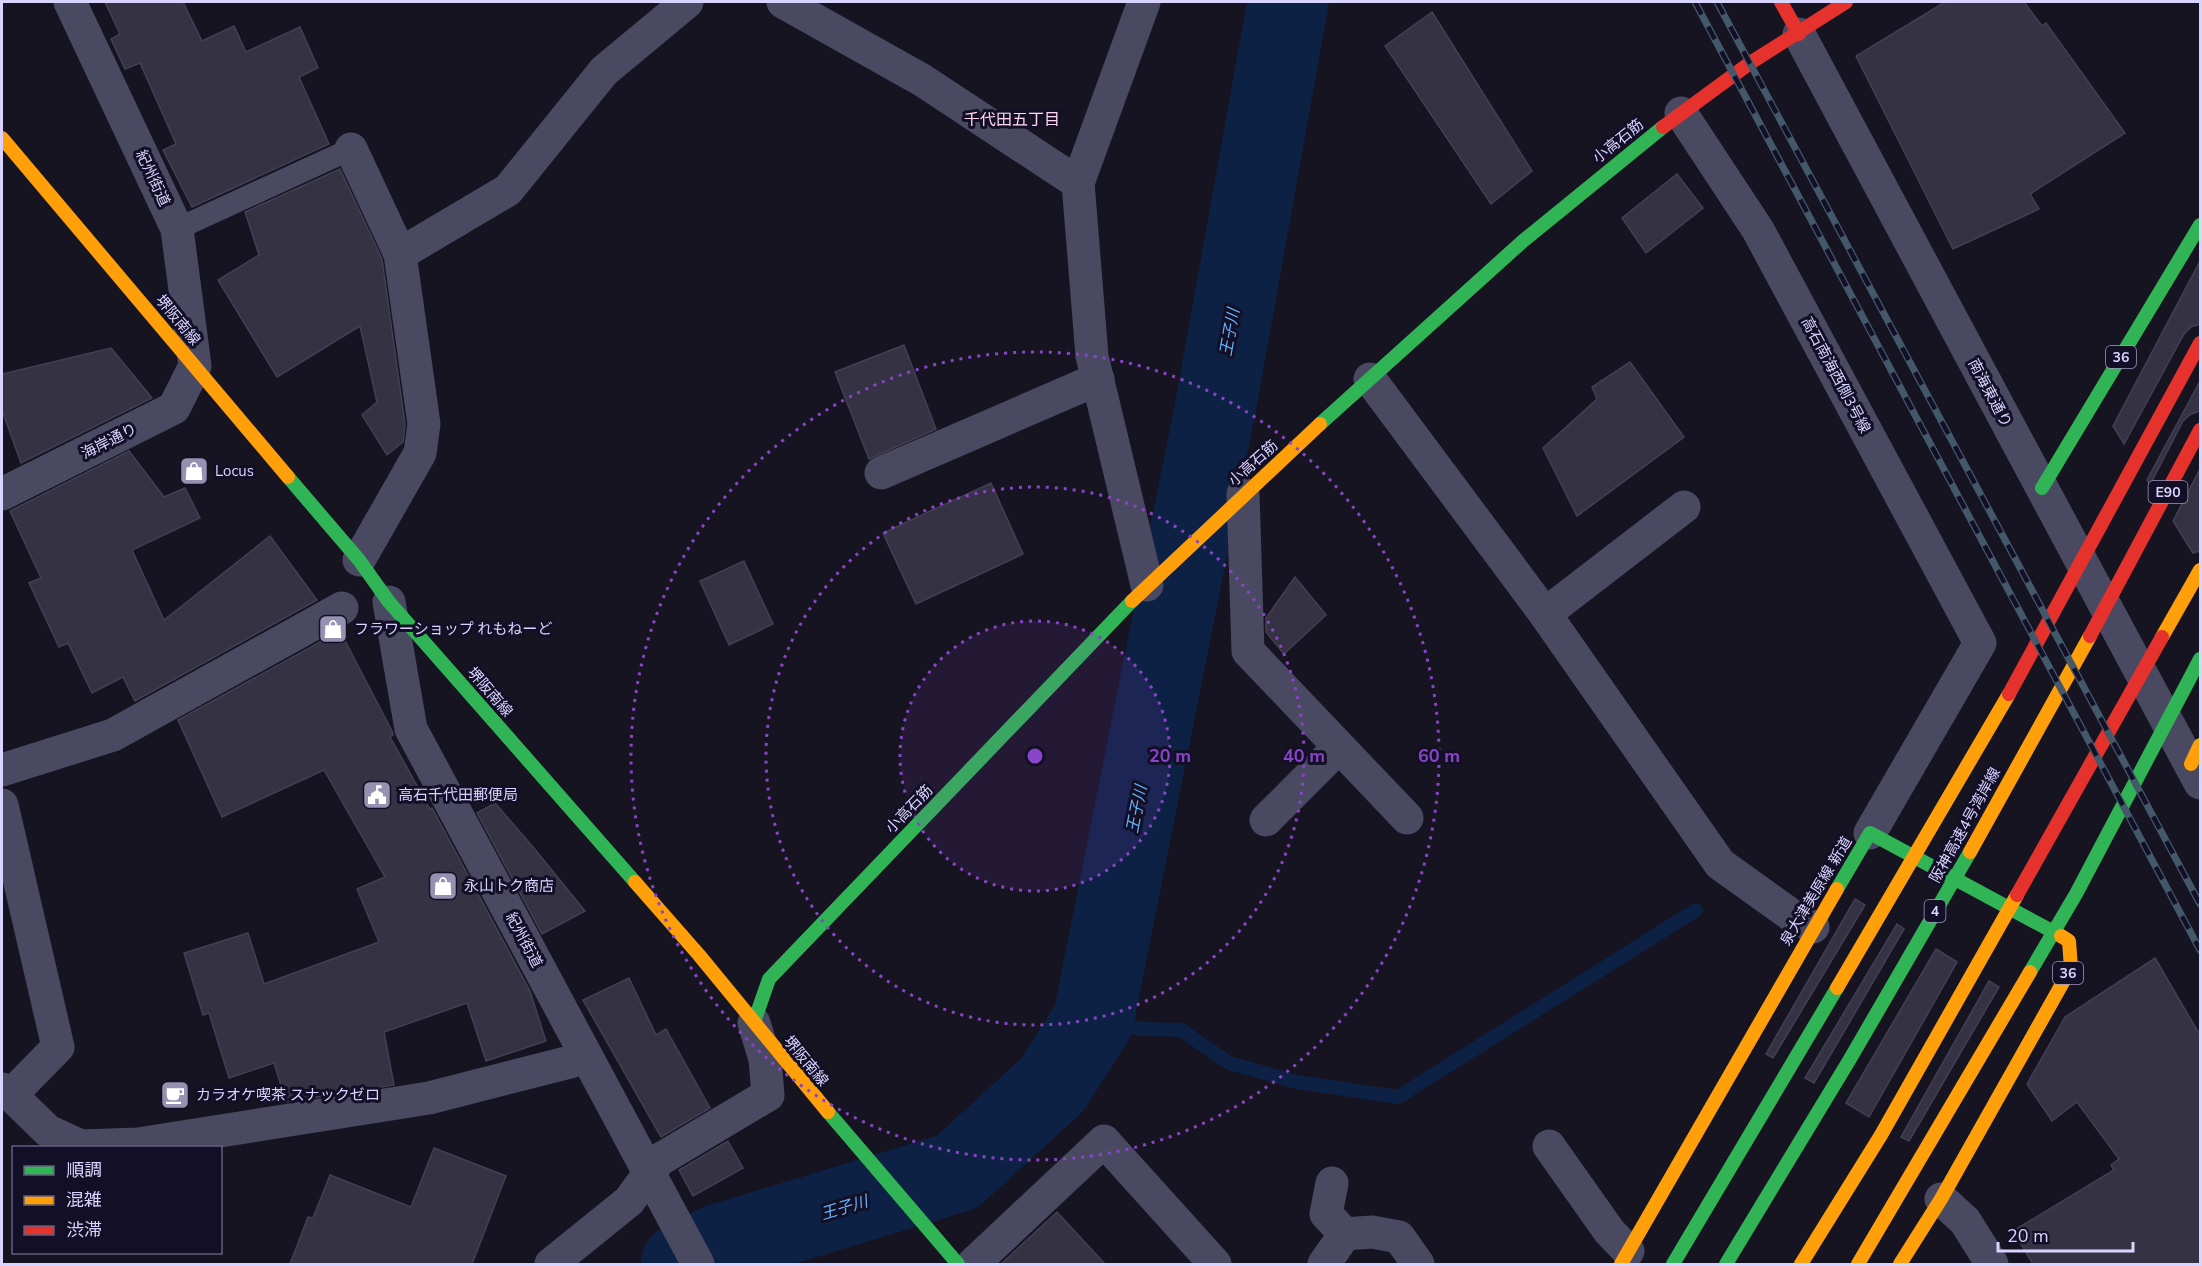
<svg xmlns="http://www.w3.org/2000/svg" width="2202" height="1266" font-family="'Nunito Sans','Noto Sans JP',sans-serif">
	<style>
		.lines { fill: none; stroke-linecap: round; stroke-linejoin: round }
		.stream { stroke: #0d2144; stroke-width: 14 }
		.river { stroke: #0d2144; stroke-width: 81 }
		.building { fill: #343243; stroke: #433f54; stroke-width: 1.5 }
		.lane { stroke: #4a4962; stroke-width: 22 }
		.street { stroke: #4a4962; stroke-width: 33 }
		.fast { stroke: #30b455; stroke-width: 14 }
		.slow { stroke: #ff9f0a; stroke-width: 14 }
		.jam { stroke: #e5322d; stroke-width: 14 }
		.rail-casing { stroke: #43596b; stroke-width: 7 }
		.rail { stroke: #130f26; stroke-width: 4.5; stroke-dasharray: 14; stroke-linecap: butt }
		.ring { fill: none; stroke: #8945c9; stroke-width: 3; stroke-dasharray: 3 6 }
		.labels { text-anchor: middle; stroke-width: 6; stroke-linejoin: round; paint-order: stroke }
		.shield { fill: #130f26; stroke: #9e99be; stroke-width: 1.5 }
		.shield-label { font-size: 14px; font-weight: bold; fill: #d9d4ff }
		.street-label { font-size: 15px; fill: #d9d4ff; stroke: #130f26 }
		.poi-label { font-size: 15px; fill: #d9d4ff; stroke: #130f26; text-anchor: start }
		.neighbourhood-label { font-size: 16px; fill: #ffd6f0; stroke: #130f26 }
		.water-label { font-size: 16px; font-style: italic; fill: #62b6ff; stroke: #130f26 }
		.centre { fill: #8945c9; stroke: #130f26; stroke-width: 3 }
		.ring-label { font-size: 18px; text-anchor: middle; font-weight: bold; fill: #8945c9; stroke: #130f26; stroke-width: 6; stroke-linejoin: round; paint-order: stroke }
	</style>
	<rect width="100%" height="100%" fill="#161421"/>
	<g class="lines">
		<polyline class="stream" points="1093,1021 1144,1029 1181,1030 1229,1063 1297,1082 1398,1097 1696,910"/>
		<polyline class="river" points="681,1264 717,1245 957,1172 1052,1085 1093,1021 1216,404 1288,2"/>
	</g>
	<g class="building">
		<polygon points="105,2 183,2 202,41 234,26 246,52 300,27 318,68 299,77 329,144 192,207 163,150 176,144 140,63 125,69 111,39 120,34"/>
		<polygon points="1945,2 2024,2 2042,26 2046,23 2125,133 2030,194 2039,209 1953,249 1856,56"/>
		<polygon points="1432,12 1532,171 1491,204 1385,46"/>
		<polygon points="340,169 382,259 405,424 403,442 387,455 362,415 377,402 360,326 277,377 218,280 259,255 245,212"/>
		<polygon points="1677,174 1703,208 1646,253 1622,218"/>
		<polygon points="2200,261 2200,324 2191,327 2184,334 2124,444 2113,426"/>
		<polygon points="904,345 936,429 869,459 835,372"/>
		<polygon points="111,348 152,398 21,463 2,410 2,374"/>
		<polygon points="1630,362 1684,437 1577,516 1543,448 1597,399 1592,387"/>
		<polygon points="2200,381 2200,411 2191,414 2183,421 2150,485 2147,480"/>
		<polygon points="129,451 164,497 185,488 200,518 132,550 164,620 270,536 317,600 135,701 123,677 92,693 68,643 59,647 29,583 41,578 10,511"/>
		<polygon points="2200,469 2200,551 2193,553 2173,521"/>
		<polygon points="991,483 1023,554 916,604 883,533"/>
		<polygon points="744,561 773,624 729,645 700,581"/>
		<polygon points="1295,577 1326,615 1284,654 1266,632 1266,618"/>
		<polygon points="340,631 392,731 393,735 390,737 430,809 432,808 530,991 546,1041 486,1061 467,1003 384,1032 394,1085 286,1102 274,1063 229,1078 209,1013 203,1015 184,953 248,933 264,984 379,942 357,889 385,877 324,770 222,817 178,720"/>
		<polygon points="495,803 533,847 585,911 542,934 477,813"/>
		<polygon points="1855,899 1865,905 1773,1058 1766,1054"/>
		<polygon points="1897,924 1904,929 1814,1083 1805,1078"/>
		<polygon points="1936,949 1957,962 1869,1117 1846,1103"/>
		<polygon points="2155,958 2200,1035 2200,1264 2033,1264 2013,1231 2114,1170 2111,1165 2119,1159 2077,1102 2052,1121 2027,1084 2065,1017"/>
		<polygon points="629,978 656,1035 666,1029 710,1108 661,1137 583,1000"/>
		<polygon points="1989,981 1999,987 1909,1141 1901,1137"/>
		<polygon points="728,1141 743,1168 693,1196 679,1170"/>
		<polygon points="434,1148 506,1176 472,1264 290,1264 308,1217 313,1218 330,1175 411,1207"/>
		<polygon points="1057,1212 1105,1264 1001,1264"/>
	</g>
	<g class="lines">
		<polyline class="lane" points="177,229 351,149"/>
		<g class="street">
			<polyline points="783,2 922,80 1078,183 1092,356 1147,585"/>
			<polyline points="1799,34 2200,783"/>
			<polyline points="1681,113 1758,230 1980,643 1870,833"/>
			<polyline points="351,149 400,254 424,424 420,453 359,560"/>
			<polyline points="1078,183 1144,2"/>
			<polyline points="400,254 508,190 604,71 687,2"/>
			<polyline points="1370,379 1545,614 1720,864 1794,917 1813,927"/>
			<polyline points="881,473 1098,379"/>
			<polyline points="2,494 174,408 195,366 177,229 70,2"/>
			<polyline points="1243,494 1248,651 1407,818"/>
			<polyline points="389,602 411,729 698,1264"/>
			<polyline points="1545,614 1684,507"/>
			<polyline points="2,770 113,735 342,608"/>
			<polyline points="2,805 58,1047 11,1095"/>
			<polyline points="1266,820 1339,747"/>
			<polyline points="2,1089 11,1095 48,1131 81,1146 138,1144 429,1098 570,1062 584,1053"/>
			<polyline points="1549,1146 1609,1231 1628,1251"/>
			<polyline points="1332,1183 1326,1214 1345,1234 1372,1232 1399,1237 1418,1264"/>
			<polyline points="1941,1199 1965,1221 1992,1264"/>
			<polyline points="551,1264 629,1201 659,1160 768,1095 765,1059 754,1023"/>
			<polyline points="973,1264 1104,1141 1215,1264"/>
			<polyline points="1324,1264 1345,1234"/>
		</g>
		<g class="fast">
			<polyline points="1320,424 1523,241 1663,127"/>
			<polyline points="288,477 359,560 389,602 635,882"/>
			<polyline points="2042,488 2200,225"/>
			<polyline points="1837,889 1870,833 2061,936"/>
			<polyline points="2030,972 2076,894 2200,659"/>
			<polyline points="754,1022 769,979 1132,601"/>
			<polyline points="828,1112 958,1264"/>
			<polyline points="1673,1264 1837,988"/>
			<polyline points="1726,1264 1850,1059 1970,852"/>
		</g>
		<g class="slow">
			<polyline points="2,138 288,477"/>
			<polyline points="1132,601 1320,424"/>
			<polyline points="2162,637 2200,570"/>
			<polyline points="2191,764 2200,745"/>
			<polyline points="1970,852 2090,636"/>
			<polyline points="635,882 699,955 828,1112"/>
			<polyline points="1837,988 2009,694"/>
			<polyline points="1621,1264 1837,889"/>
			<polyline points="1801,1264 1881,1135 2017,895"/>
			<polyline points="1858,1264 2030,972"/>
			<polyline points="1900,1264 1941,1199 2071,968 2069,941 2061,936"/>
		</g>
		<g class="jam">
			<polyline points="1781,2 1799,34"/>
			<polyline points="1663,127 1750,63 1846,2"/>
			<polyline points="2090,636 2200,430"/>
			<polyline points="2009,694 2200,343"/>
			<polyline points="2017,895 2162,637"/>
		</g>
		<g class="rail-casing">
			<g id="rail">
				<polyline points="1695,2 2200,950"/>
				<polyline points="1717,2 2200,904"/>
			</g>
		</g>
		<use href="#rail" class="rail"/>
	</g>
	<circle cx="1035" cy="756" r="135" fill="#8945c9" fill-opacity=".12"/>
	<g class="ring">
		<circle cx="1035" cy="756" r="135"/>
		<circle cx="1035" cy="756" r="269"/>
		<circle cx="1035" cy="756" r="404"/>
	</g>
	<defs>
		<g id="shop-square" transform="scale(1.5)"><rect x="-9" y="-9" width="18" height="18" rx="4" fill="#9591b1" stroke="#130f26"/><path d="M-5-2.5h2.3a2.7 3.5 0 0 1 5.4 0H5L5.5 6h-11ZM-1.5-2.5h3a1.5 2.3 0 0 0-3 0Z" fill="#fff"/></g>
		<g id="civic-square" transform="scale(1.5)"><rect x="-9" y="-9" width="18" height="18" rx="4" fill="#9591b1" stroke="#130f26"/><path d="M-.6-6.5H3V-4.5H.6V-3L4-1V1h2V6H-6V1h2V-1L-.6-3ZM-1.2 2.5V6h2.4V2.5Z" fill="#fff"/></g>
		<g id="cafe-square" transform="scale(1.5)"><rect x="-9" y="-9" width="18" height="18" rx="4" fill="#9591b1" stroke="#130f26"/><path d="M-5.5-4.5H6V0H3Q3 3.5 0 3.5H-2.5Q-5.5 3.5-5.5 0ZM3-3.2v2h1.7v-2ZM-6 4.5H4V6H-6Z" fill="#fff"/></g>
	</defs>
	<g fill-rule="evenodd">
		<use href="#shop-square" x="194" y="471"/>
		<use href="#shop-square" x="333" y="629"/>
		<use href="#civic-square" x="377" y="795"/>
		<use href="#shop-square" x="443" y="886"/>
		<use href="#cafe-square" x="175" y="1095"/>
	</g>
	<g class="labels">
		<g class="shield">
			<rect x="2106" y="346" width="30" height="22" rx="4.5"/>
			<rect x="2148.5" y="481" width="39" height="22" rx="4.5"/>
			<rect x="1924.5" y="900" width="21" height="22" rx="4.5"/>
			<rect x="2053" y="962" width="30" height="22" rx="4.5"/>
		</g>
		<g class="shield-label">
			<text x="2121" y="362">36</text>
			<text x="2168" y="497">E90</text>
			<text x="1935" y="916">4</text>
			<text x="2068" y="978">36</text>
		</g>
		<g class="street-label">
			<text transform="translate(1618 141) rotate(-39)" y="5">小高石筋</text>
			<text transform="translate(153 178) rotate(65)" y="5">紀州街道</text>
			<text transform="translate(178 320) rotate(50)" y="5">堺阪南線</text>
			<text transform="translate(1836 375) rotate(62)" y="5">高石南海西側3号線</text>
			<text transform="translate(1990 393) rotate(62)" y="5">南海東通り</text>
			<text transform="translate(109 441) rotate(-27)" y="5">海岸通り</text>
			<text transform="translate(1253 463) rotate(-42)" y="5">小高石筋</text>
			<text transform="translate(490 692) rotate(49)" y="5">堺阪南線</text>
			<text transform="translate(909 809) rotate(-46)" y="5">小高石筋</text>
			<text transform="translate(1965 825) rotate(-61)" y="5">阪神高速4号湾岸線</text>
			<text transform="translate(1816 891) rotate(-59)" y="5">泉大津美原線 新道</text>
			<text transform="translate(524 940) rotate(62)" y="5">紀州街道</text>
			<text transform="translate(806 1061) rotate(50)" y="5">堺阪南線</text>
		</g>
		<g class="poi-label">
			<text x="215" y="476">Locus</text>
			<text x="354" y="634">フラワーショップ れもねーど</text>
			<text x="398" y="800">高石千代田郵便局</text>
			<text x="464" y="891">永山トク商店</text>
			<text x="196" y="1100">カラオケ喫茶 スナックゼロ</text>
		</g>
		<g class="neighbourhood-label">
			<text x="1012" y="125">千代田五丁目</text>
		</g>
		<g class="water-label">
			<text transform="translate(1229 332) rotate(-80)" y="6">王子川</text>
			<text transform="translate(1136 809) rotate(-79)" y="6">王子川</text>
			<text transform="translate(844 1207) rotate(-17)" y="6">王子川</text>
		</g>
	</g>
	<circle cx="1035" cy="756" r="9" class="centre"/>
	<g class="ring-label">
		<text x="1170" y="762">20 m</text>
		<text x="1304" y="762">40 m</text>
		<text x="1439" y="762">60 m</text>
	</g>
	<rect width="2202" height="1266" fill="none" stroke="#d9d4ff" stroke-width="6"/>
	<rect x="12" y="1146" width="210" height="108" fill="#130f26" stroke="#625e7d" stroke-width="1.5"/>
	<rect x="24" y="1166" width="30" height="9" fill="#30b455" stroke="#625e7d" stroke-width="1.5"/>
	<text x="66" y="1176" font-size="18" fill="#d9d4ff">順調</text>
	<rect x="24" y="1196" width="30" height="9" fill="#ff9f0a" stroke="#625e7d" stroke-width="1.5"/>
	<text x="66" y="1206" font-size="18" fill="#d9d4ff">混雑</text>
	<rect x="24" y="1226" width="30" height="9" fill="#e5322d" stroke="#625e7d" stroke-width="1.5"/>
	<text x="66" y="1236" font-size="18" fill="#d9d4ff">渋滞</text>
	<path d="M1998 1242v9h135v-9" fill="none" stroke="#d9d4ff" stroke-width="3"/>
	<text x="2007" y="1242" font-size="18" fill="#d9d4ff" stroke="#130f26" stroke-width="4.5" paint-order="stroke">20 m</text>
</svg>
